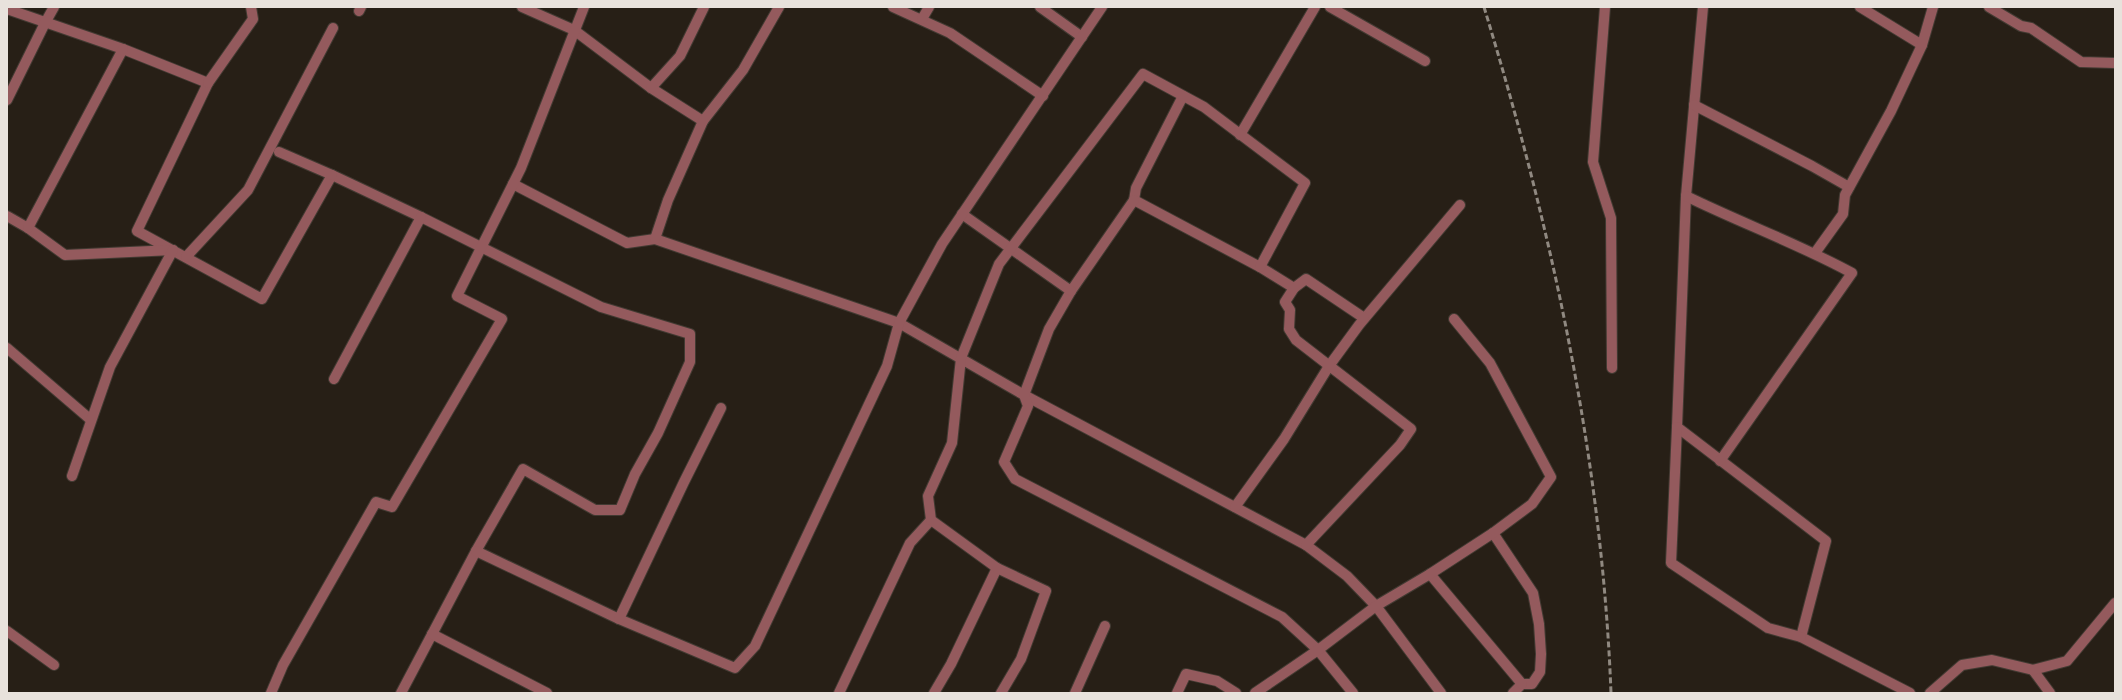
<svg xmlns="http://www.w3.org/2000/svg" width="2122" height="700" font-family="Arial,sans-serif">
	<style>
		.lines { fill: none; stroke-linecap: round; stroke-linejoin: round }
		.minor-casing { stroke: #423a32; stroke-width: 12 }
		.minor { stroke: #945a5d; stroke-width: 10 }
		.rail { stroke: #908981; stroke-width: 3; stroke-dasharray: 6 3; stroke-linecap: butt }
	</style>
	<rect width="100%" height="100%" fill="#271f16"/>
	<g class="lines">
		<g class="minor-casing">
			<g id="minor">
				<polyline points="522,7 574,30 651,88 703,121"/>
				<polyline points="893,7 950,33 1043,96"/>
				<polyline points="1040,7 1082,37"/>
				<polyline points="1330,7 1425,61"/>
				<polyline points="1605,7 1593,162 1611,218 1612,368"/>
				<polyline points="1703,7 1686,196 1677,427 1826,541 1801,637 1910,693"/>
				<polyline points="1860,7 1922,45"/>
				<polyline points="1989,7 2021,26 2031,28 2081,62 2115,63"/>
				<polyline points="7,9 123,49 208,83 137,231 262,299 332,175 421,217 601,307 690,334 690,362 658,433 635,474 620,510 595,510 523,469 476,551 401,693"/>
				<polyline points="359,11 361,7"/>
				<polyline points="922,19 929,7"/>
				<polyline points="208,83 253,19 251,7"/>
				<polyline points="651,88 680,56 704,7"/>
				<polyline points="1183,96 1136,188 1134,200 1260,267 1294,288"/>
				<polyline points="7,100 45,23 54,7"/>
				<polyline points="1694,105 1812,166 1849,187"/>
				<polyline points="1240,135 1315,7"/>
				<polyline points="279,152 332,175"/>
				<polyline points="513,184 627,243 655,239 899,323 1024,395 1306,545 1347,576 1376,606 1441,693"/>
				<path d="M1686,196C1741,223 1799,244 1852,273L1720,461"/>
				<polyline points="1134,200 1071,291 1049,329 1024,395 1028,406 1004,462 1015,479 1282,617 1318,650 1353,693"/>
				<polyline points="962,214 1071,291"/>
				<polyline points="7,216 28,228 65,255 173,250"/>
				<polyline points="28,228 123,49"/>
				<polyline points="655,239 668,200 703,121 743,70 779,7"/>
				<polyline points="1815,253 1843,214 1845,195 1891,111 1922,45 1933,7"/>
				<polyline points="186,257 248,190 333,28"/>
				<polyline points="7,348 91,420"/>
				<polyline points="334,379 421,217"/>
				<polyline points="1677,427 1671,563 1768,628 1801,637"/>
				<polyline points="72,476 110,367 173,250"/>
				<polyline points="1235,507 1284,439 1329,366 1359,325 1460,205"/>
				<polyline points="1493,533 1533,593 1539,624 1541,654 1540,672 1532,684 1522,684 1513,693"/>
				<polyline points="1306,545 1400,445 1411,429 1296,340 1289,329 1290,310 1285,302 1294,288 1306,279 1364,318"/>
				<polyline points="476,551 619,619 735,668 755,646 887,366 899,323 942,244 1102,7"/>
				<polyline points="1430,574 1522,684"/>
				<polyline points="619,619 684,482 721,408"/>
				<polyline points="7,631 54,665"/>
				<polyline points="432,634 547,693"/>
				<polyline points="2033,670 2050,693"/>
				<polyline points="271,693 283,665 376,502 392,507 502,319 457,296 521,168 584,7"/>
				<polyline points="839,693 910,543 931,520"/>
				<polyline points="934,693 951,664 997,568"/>
				<polyline points="1001,693 1021,659 1046,591 997,568 931,520 928,496 952,443 961,358 999,264 1143,74 1204,107 1305,183 1260,267"/>
				<polyline points="1075,693 1105,626"/>
				<polyline points="1177,693 1186,674 1217,681 1236,693"/>
				<polyline points="1255,693 1318,650 1376,606 1430,574 1493,533 1532,504 1551,477 1490,363 1454,319"/>
				<polyline points="1930,693 1962,665 1992,660 2033,670 2067,661 2115,603"/>
			</g>
		</g>
		<use href="#minor" class="minor"/>
		<path class="rail" d="M1484,7C1552,230 1602,459 1611,693"/>
	</g>
	<rect width="2122" height="700" fill="none" stroke="#e8e2dc" stroke-width="16"/>
</svg>
